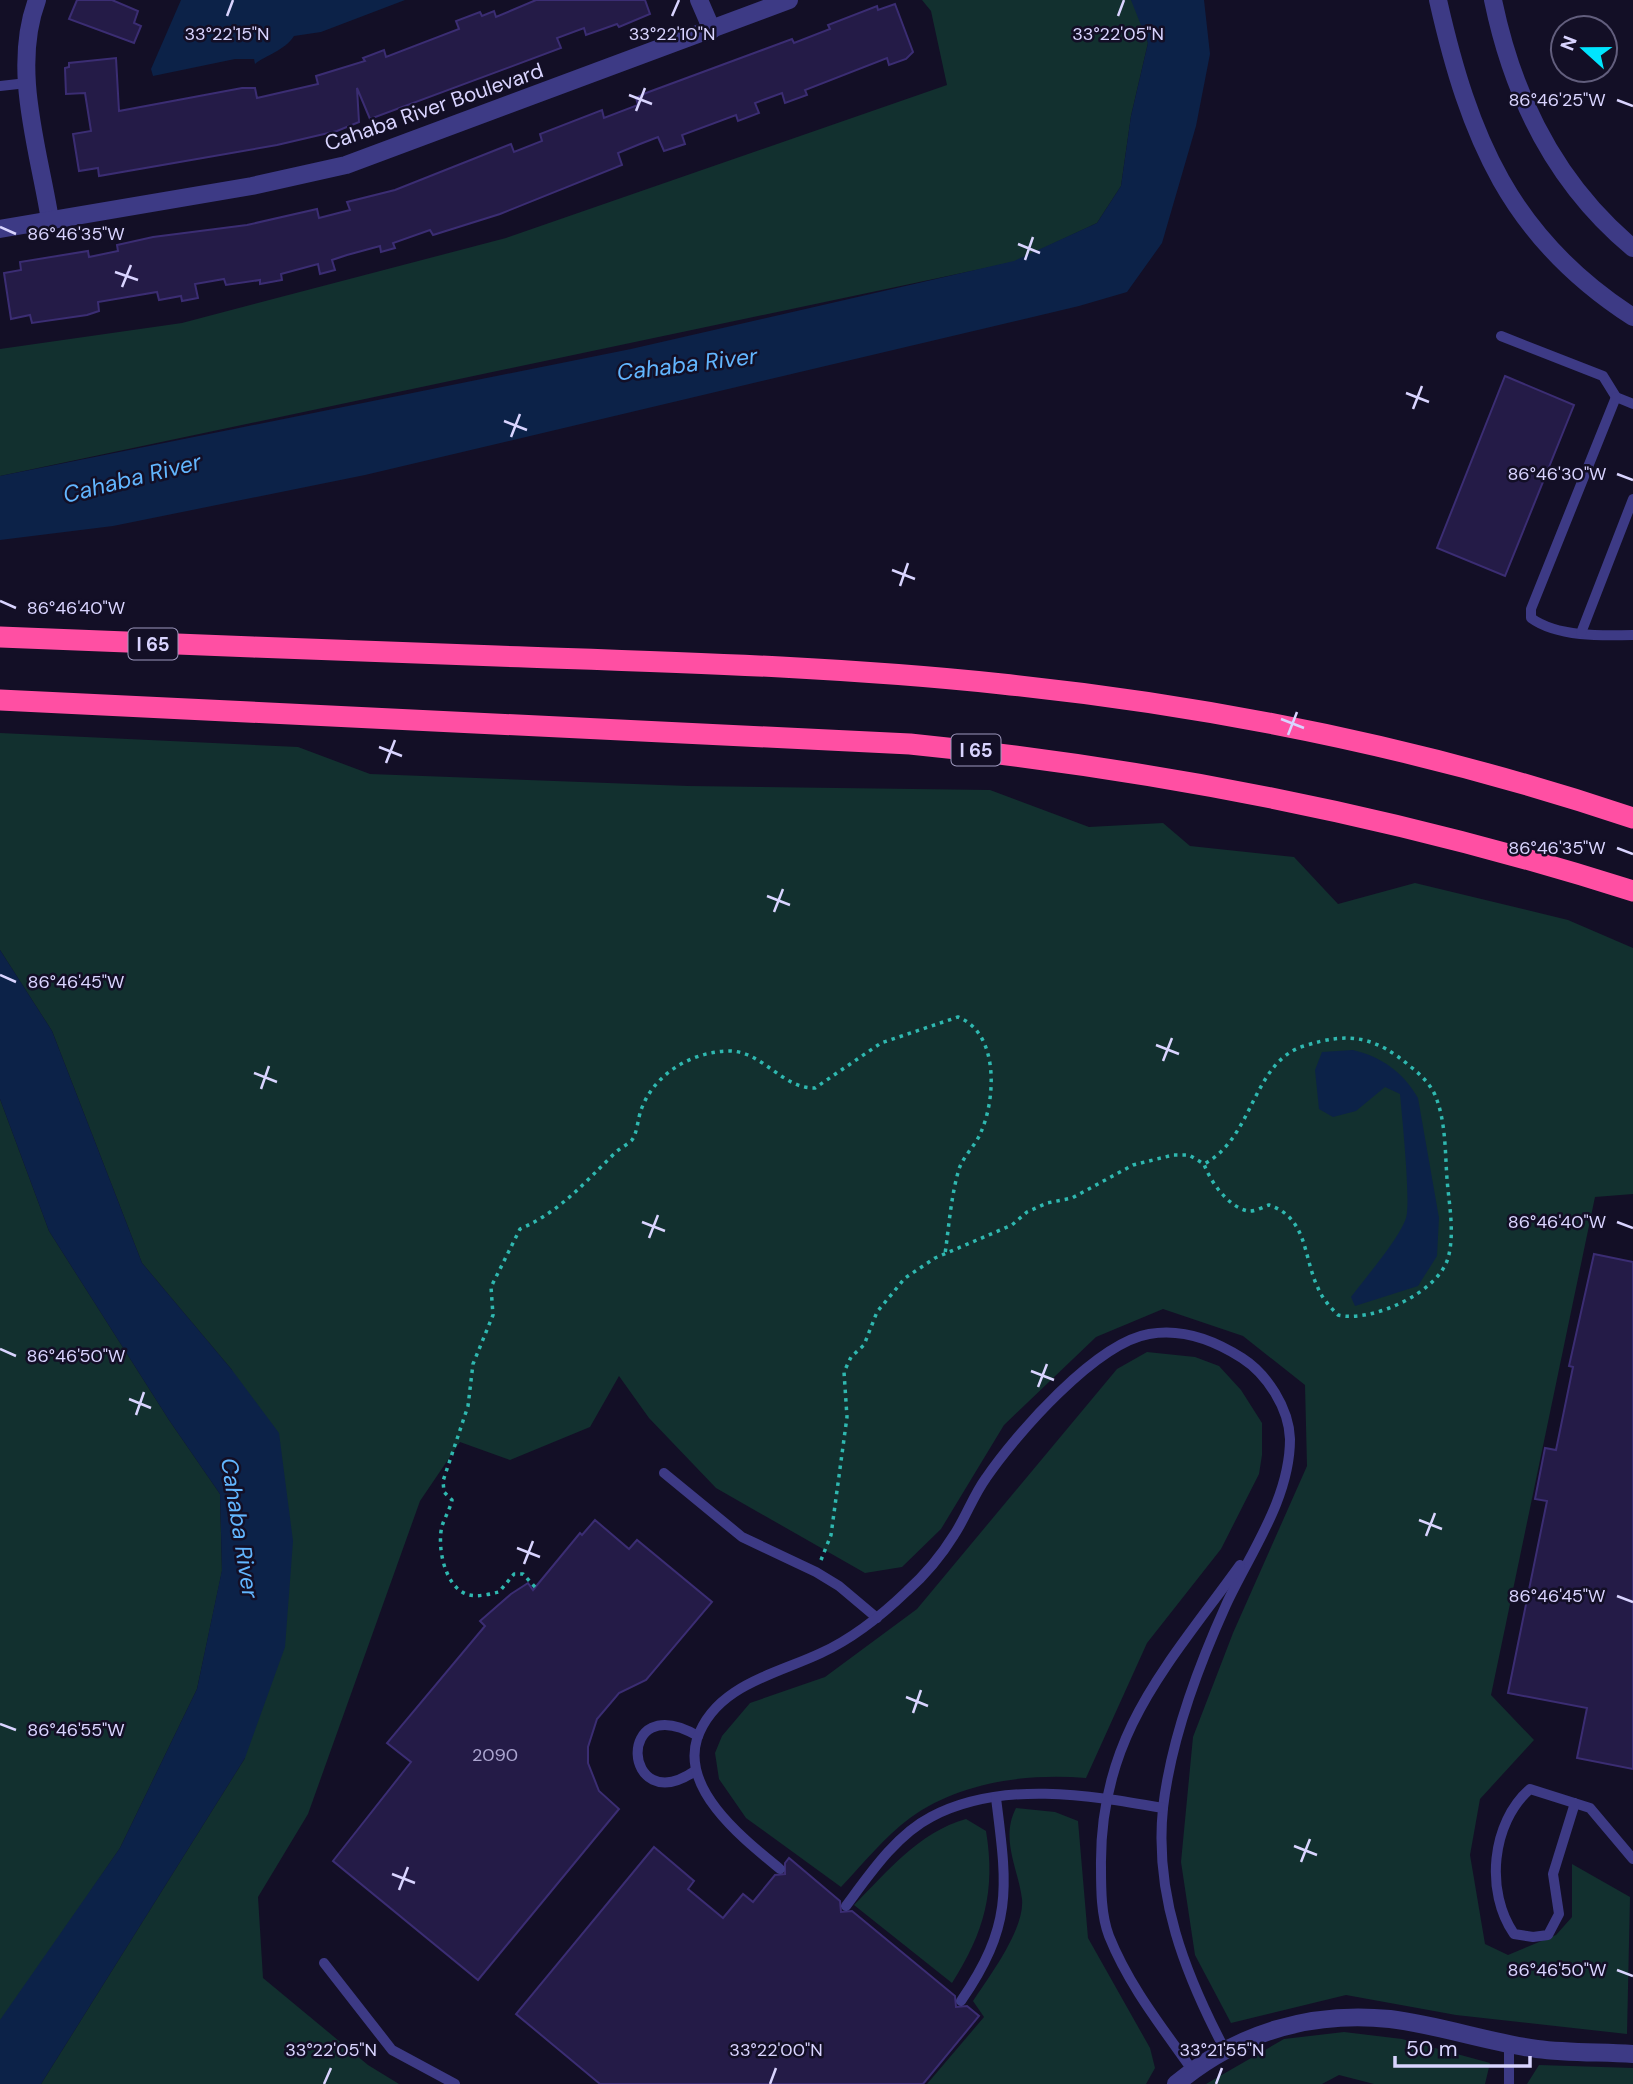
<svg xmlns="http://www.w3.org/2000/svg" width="1633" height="2084" font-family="'DM Sans',sans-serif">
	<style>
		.green { fill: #12302f }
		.water { fill: #0c2248 }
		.building { fill: #241b47; stroke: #3b2d73; stroke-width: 2 }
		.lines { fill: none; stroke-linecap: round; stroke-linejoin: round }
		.path { stroke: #2fb8b0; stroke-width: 3.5; stroke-dasharray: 3.5 5; stroke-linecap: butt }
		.service { stroke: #3d3a85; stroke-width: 10 }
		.minor { stroke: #3d3a85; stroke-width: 18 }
		.tertiary { stroke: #3d3a85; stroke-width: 18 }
		.motorway { stroke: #ff4fa3; stroke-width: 21 }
		.ticks { fill: none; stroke: #d9d4ff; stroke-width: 2.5 }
		.labels { text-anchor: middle; stroke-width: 5; stroke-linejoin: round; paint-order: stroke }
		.number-label { font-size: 18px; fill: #aca6d1 }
		.shield { fill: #130f26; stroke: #9e99be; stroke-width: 2 }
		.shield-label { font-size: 19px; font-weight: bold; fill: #d9d4ff }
		.street-label { font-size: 21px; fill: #d9d4ff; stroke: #130f26 }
		.water-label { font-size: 23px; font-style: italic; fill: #62b6ff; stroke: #130f26 }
		.ticks-label { font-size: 18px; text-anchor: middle; fill: #d9d4ff; stroke: #130f26; stroke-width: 5; stroke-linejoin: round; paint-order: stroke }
	</style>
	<rect width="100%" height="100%" fill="#130f26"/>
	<g class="green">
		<polygon points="922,0 1131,0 1136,5 1148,43 1131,116 1121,186 1097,223 1014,262 0,476 0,349 182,323 506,238 947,85 931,11"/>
		<polygon points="0,733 298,747 370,774 688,786 990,790 1089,827 1163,823 1190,846 1294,857 1338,904 1415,883 1568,920 1633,948 1633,1194 1595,1197 1491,1695 1534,1740 1480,1799 1470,1855 1485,1944 1508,1955 1556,1935 1572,1917 1572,1864 1630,1897 1627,2034 1456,2015 1346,1995 1231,2023 1195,1955 1181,1862 1193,1737 1233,1633 1307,1466 1305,1385 1243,1336 1163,1309 1096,1337 1004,1425 941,1529 902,1567 865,1573 716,1488 649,1418 619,1376 590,1427 510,1460 460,1442 420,1501 308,1814 258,1897 263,1978 368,2065 399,2084 41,2084 245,1758 232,1370 142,1263 52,1031 0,950"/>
		<polygon points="0,1099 49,1231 169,1420 220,1494 222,1571 197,1689 120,1848 0,2023"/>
		<path d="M1147,1352L1195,1357L1219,1366L1241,1390L1262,1423V1455L1259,1474L1221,1549L1147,1643L1086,1778C1027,1773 959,1782 910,1818C885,1836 863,1864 841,1887L746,1818L719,1779L715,1753L722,1736L750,1703L825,1677L917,1609L1117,1369Z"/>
		<path d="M1016,1808L1055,1812L1078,1821L1088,1938L1150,2048L1155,2068L1146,2084H927L984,2017L973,2001C989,1977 1025,1929 1022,1899C1018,1868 1000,1839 1016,1808Z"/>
		<path d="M966,1819L986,1831C996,1891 984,1933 952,1983L854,1905C887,1872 919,1832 966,1819Z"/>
		<polygon points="1344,2032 1402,2039 1490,2063 1485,2084 1374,2084 1339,2075 1322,2084 1206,2084 1284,2039"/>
		<polygon points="1539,2065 1633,2068 1633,2084 1527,2084"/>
	</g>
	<g class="water">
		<path d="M181,0H405L321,32L294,36C284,51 266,55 255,64L254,59H235L153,76L151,69Z"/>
		<polygon points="1131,0 1204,0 1210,54 1196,126 1162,243 1127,292 1079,306 365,475 113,526 0,540 0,476 631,349 1014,261 1097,223 1121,186 1131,116 1148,43"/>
		<polygon points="0,950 52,1031 142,1263 232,1370 279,1433 293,1541 285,1647 245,1758 41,2084 0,2084 0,2020 120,1848 197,1689 222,1570 220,1494 169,1420 49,1231 0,1099"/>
		<path d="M1353,1050C1382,1057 1403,1072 1418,1098L1439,1218L1437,1256L1418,1286L1355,1306L1351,1297C1366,1277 1399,1239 1406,1218C1411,1203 1402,1116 1400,1094L1385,1087L1356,1111L1333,1117L1319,1109L1315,1070L1322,1052Z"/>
	</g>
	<g class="building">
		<polygon points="77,0 112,0 138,11 134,23 141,26 134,43 69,19"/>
		<polygon points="536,0 645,0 650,14 619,27 617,24 586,35 584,28 557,38 561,48 370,119 357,88 359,122 337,131 277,145 99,176 98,168 79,171 73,134 91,131 85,93 66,94 65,68 69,67 69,63 116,58 119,111 242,88 255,88 257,98 318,84 316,76 365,61 363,58 384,50 386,57 459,29 456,21 480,12 482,16 494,11 496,17"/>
		<polygon points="895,4 913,52 906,59 889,65 887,58 805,90 807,95 785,103 782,93 755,103 759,113 738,121 736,115 682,135 685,144 664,151 658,137 640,144 618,153 622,165 500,214 433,235 430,230 393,243 395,248 381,252 380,246 347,255 332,260 335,270 320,274 318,264 281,274 282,280 260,284 260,280 226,285 224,279 195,284 198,298 182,301 181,296 159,300 157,292 98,302 99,311 87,315 32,323 30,315 11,319 4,273 21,270 20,262 88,251 89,257 118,251 117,245 153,237 247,225 317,209 319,218 350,210 347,202 395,190 511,144 514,152 542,141 540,134 602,110 604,118 638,105 636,98 646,93 792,39 794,43 830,29 828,25 877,6 878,10"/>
		<polygon points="1505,376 1574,405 1505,576 1437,548"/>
		<polygon points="1594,1254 1633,1262 1633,1769 1577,1758 1587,1708 1508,1693 1547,1501 1535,1499 1545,1448 1556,1450 1573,1367 1569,1366"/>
		<polygon points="595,1520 629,1549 637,1540 712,1602 646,1680 619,1693 597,1719 588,1747 588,1763 599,1791 619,1809 478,1980 333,1861 411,1762 387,1743 485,1626 480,1621 511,1594 528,1583 533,1590 580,1533 582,1535"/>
		<polygon points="654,1847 694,1881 688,1889 723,1918 743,1894 753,1902 775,1875 785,1874 785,1863 789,1858 840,1901 841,1912 852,1911 955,1996 956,2007 967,2006 979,2016 923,2084 600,2084 516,2014"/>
	</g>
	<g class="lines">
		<g class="path">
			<path d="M821,1560L831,1535L847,1417L844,1372L851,1357L864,1345L877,1312L905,1278L935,1258L1012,1225L1027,1212L1047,1203L1072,1198L1133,1165L1173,1155H1189L1204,1164C1210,1181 1228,1207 1248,1211C1254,1212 1263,1207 1269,1205C1308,1218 1303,1257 1318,1288C1322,1298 1330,1307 1338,1315C1371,1323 1438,1293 1448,1258C1455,1234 1449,1204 1447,1179C1445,1152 1446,1121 1435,1095C1430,1084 1421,1075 1411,1067C1376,1037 1350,1031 1304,1046C1252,1062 1254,1138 1204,1164"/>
			<path d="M535,1587L523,1574H514L499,1592C489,1594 476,1598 466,1594C444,1585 437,1546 442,1526C445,1517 450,1509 452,1500L444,1492L443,1481L468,1406L473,1364L493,1315L491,1287L520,1229C561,1211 584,1183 615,1153C620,1148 627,1145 632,1140C637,1134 638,1118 641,1110C654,1074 691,1052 728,1051C762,1050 782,1089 815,1088L881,1043L958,1017C999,1033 996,1098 981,1132C976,1145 964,1155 959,1169C951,1196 949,1226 945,1254"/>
		</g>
		<g class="service">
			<polyline points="0,86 27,83"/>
			<polyline points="1501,336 1603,376 1616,397 1633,404"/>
			<path d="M1616,397L1531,609V618C1557,637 1602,636 1633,635"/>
			<polyline points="1581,633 1633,499"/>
			<polyline points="664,1473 742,1537 816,1572 839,1586 877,1618"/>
			<path d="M695,1771C622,1821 614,1687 698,1736"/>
			<path d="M1575,1803L1553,1874L1559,1914L1548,1935L1533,1937L1514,1934C1485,1892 1491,1823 1530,1789L1590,1808L1633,1859"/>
			<path d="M780,1869C745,1840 681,1791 697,1739C715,1685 777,1674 821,1653C854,1638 881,1616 907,1591C925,1575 941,1556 954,1535C966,1517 973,1496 986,1478C1016,1434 1096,1343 1149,1334C1182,1328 1214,1340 1242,1358C1267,1374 1289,1408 1290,1439C1290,1499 1250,1553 1226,1605C1197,1669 1171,1739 1163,1808C1154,1895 1185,1974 1225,2050"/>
			<path d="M846,1906C869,1875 896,1835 931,1817C1001,1780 1089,1795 1163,1808"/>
			<polyline points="324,1963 392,2050 455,2084"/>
			<path d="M961,2001C1014,1924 1007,1886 996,1798"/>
			<path d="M1193,2071C1162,2027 1129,1986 1109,1936C1101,1915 1101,1889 1101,1867C1099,1735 1168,1665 1240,1565"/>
			<polyline points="1509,2084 1509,2043"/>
		</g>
		<g class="minor">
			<path d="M37,0C11,69 39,150 50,220"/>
			<polyline points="699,0 712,30"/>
			<polyline points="0,229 252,186 346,165 789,0"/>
		</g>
		<g class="tertiary">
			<path d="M1438,0C1469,137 1510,238 1633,317"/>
			<path d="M1493,0C1513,97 1556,184 1633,248"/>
			<path d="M1176,2084C1237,2033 1310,2011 1390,2019C1439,2025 1487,2042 1537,2049C1568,2053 1601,2052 1633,2054"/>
		</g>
		<g class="motorway">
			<path d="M0,637C166,644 331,650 497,656C666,662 834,666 1002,684C1215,706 1430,750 1633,818"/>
			<path d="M0,700L910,744C1157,769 1397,816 1633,891"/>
		</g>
	</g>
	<path class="ticks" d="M227,16L233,0M672,16L679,0M1118,16L1124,0M629,95L652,104M1617,100L1633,106M636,111L645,88M0,227L16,234M1018,244L1040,253M1025,260L1033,237M115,272L138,280M122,287L131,265M1406,393L1429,402M1413,409L1422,386M504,421L527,430M511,437L520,414M1617,474L1633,480M892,570L915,579M900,586L908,563M0,601L16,608M1281,719L1304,728M1288,735L1297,712M379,747L402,756M386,763L395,740M1617,848L1633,854M767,896L790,905M774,912L783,889M0,975L16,982M1156,1045L1179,1054M1163,1061L1172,1038M254,1073L277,1082M261,1089L269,1066M642,1222L665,1231M1617,1222L1633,1228M649,1238L658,1215M0,1349L16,1356M1031,1371L1054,1380M1038,1387L1047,1364M129,1399L151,1408M136,1415L144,1392M1419,1520L1442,1529M1426,1536L1435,1513M517,1548L540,1557M524,1564L533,1541M1617,1596L1633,1602M906,1697L928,1706M913,1713L921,1690M0,1724L16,1730M1294,1846L1317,1855M1301,1862L1310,1839M392,1874L415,1883M399,1890L408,1867M1617,1970L1633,1976M324,2084L331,2068M770,2084L776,2068M1216,2084L1222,2068"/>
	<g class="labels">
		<g class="number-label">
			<text x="495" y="1761">2090</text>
		</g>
		<g class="shield">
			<rect x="128.5" y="628.5" width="49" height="31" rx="5"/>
			<rect x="951.5" y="734.5" width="49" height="31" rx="5"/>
		</g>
		<g class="shield-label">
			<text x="153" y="651">I 65</text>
			<text x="976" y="757">I 65</text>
		</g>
		<g class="street-label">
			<text transform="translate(434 107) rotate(-19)" y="7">Cahaba River Boulevard</text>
		</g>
		<g class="water-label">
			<text transform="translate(687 364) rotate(-7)" y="8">Cahaba River</text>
			<text transform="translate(132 478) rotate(-14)" y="8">Cahaba River</text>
			<text transform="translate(240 1528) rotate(81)" y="8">Cahaba River</text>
		</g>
	</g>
	<g class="ticks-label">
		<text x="672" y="40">33°22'10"N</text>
		<text x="1118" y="40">33°22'05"N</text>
		<text x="227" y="40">33°22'15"N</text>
		<text x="1557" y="106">86°46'25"W</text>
		<text x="76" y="240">86°46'35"W</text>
		<text x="1557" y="480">86°46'30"W</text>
		<text x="76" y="614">86°46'40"W</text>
		<text x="1557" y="854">86°46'35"W</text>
		<text x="76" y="988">86°46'45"W</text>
		<text x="1557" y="1228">86°46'40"W</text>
		<text x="76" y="1362">86°46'50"W</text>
		<text x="1557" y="1602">86°46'45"W</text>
		<text x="76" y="1736">86°46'55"W</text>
		<text x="1557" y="1976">86°46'50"W</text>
		<text x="331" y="2056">33°22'05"N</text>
		<text x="776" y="2056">33°22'00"N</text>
		<text x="1222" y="2056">33°21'55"N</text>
	</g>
	<g transform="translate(1584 49) rotate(291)"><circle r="33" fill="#130f26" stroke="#625e7d" stroke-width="2"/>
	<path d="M0-5L12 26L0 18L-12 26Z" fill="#00e5ff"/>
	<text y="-10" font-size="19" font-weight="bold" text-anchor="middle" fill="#d9d4ff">N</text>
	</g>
	<path d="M1395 2056v10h135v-10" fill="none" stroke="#d9d4ff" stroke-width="3.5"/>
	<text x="1406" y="2056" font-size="21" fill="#d9d4ff" stroke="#130f26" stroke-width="5" paint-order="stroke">50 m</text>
</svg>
